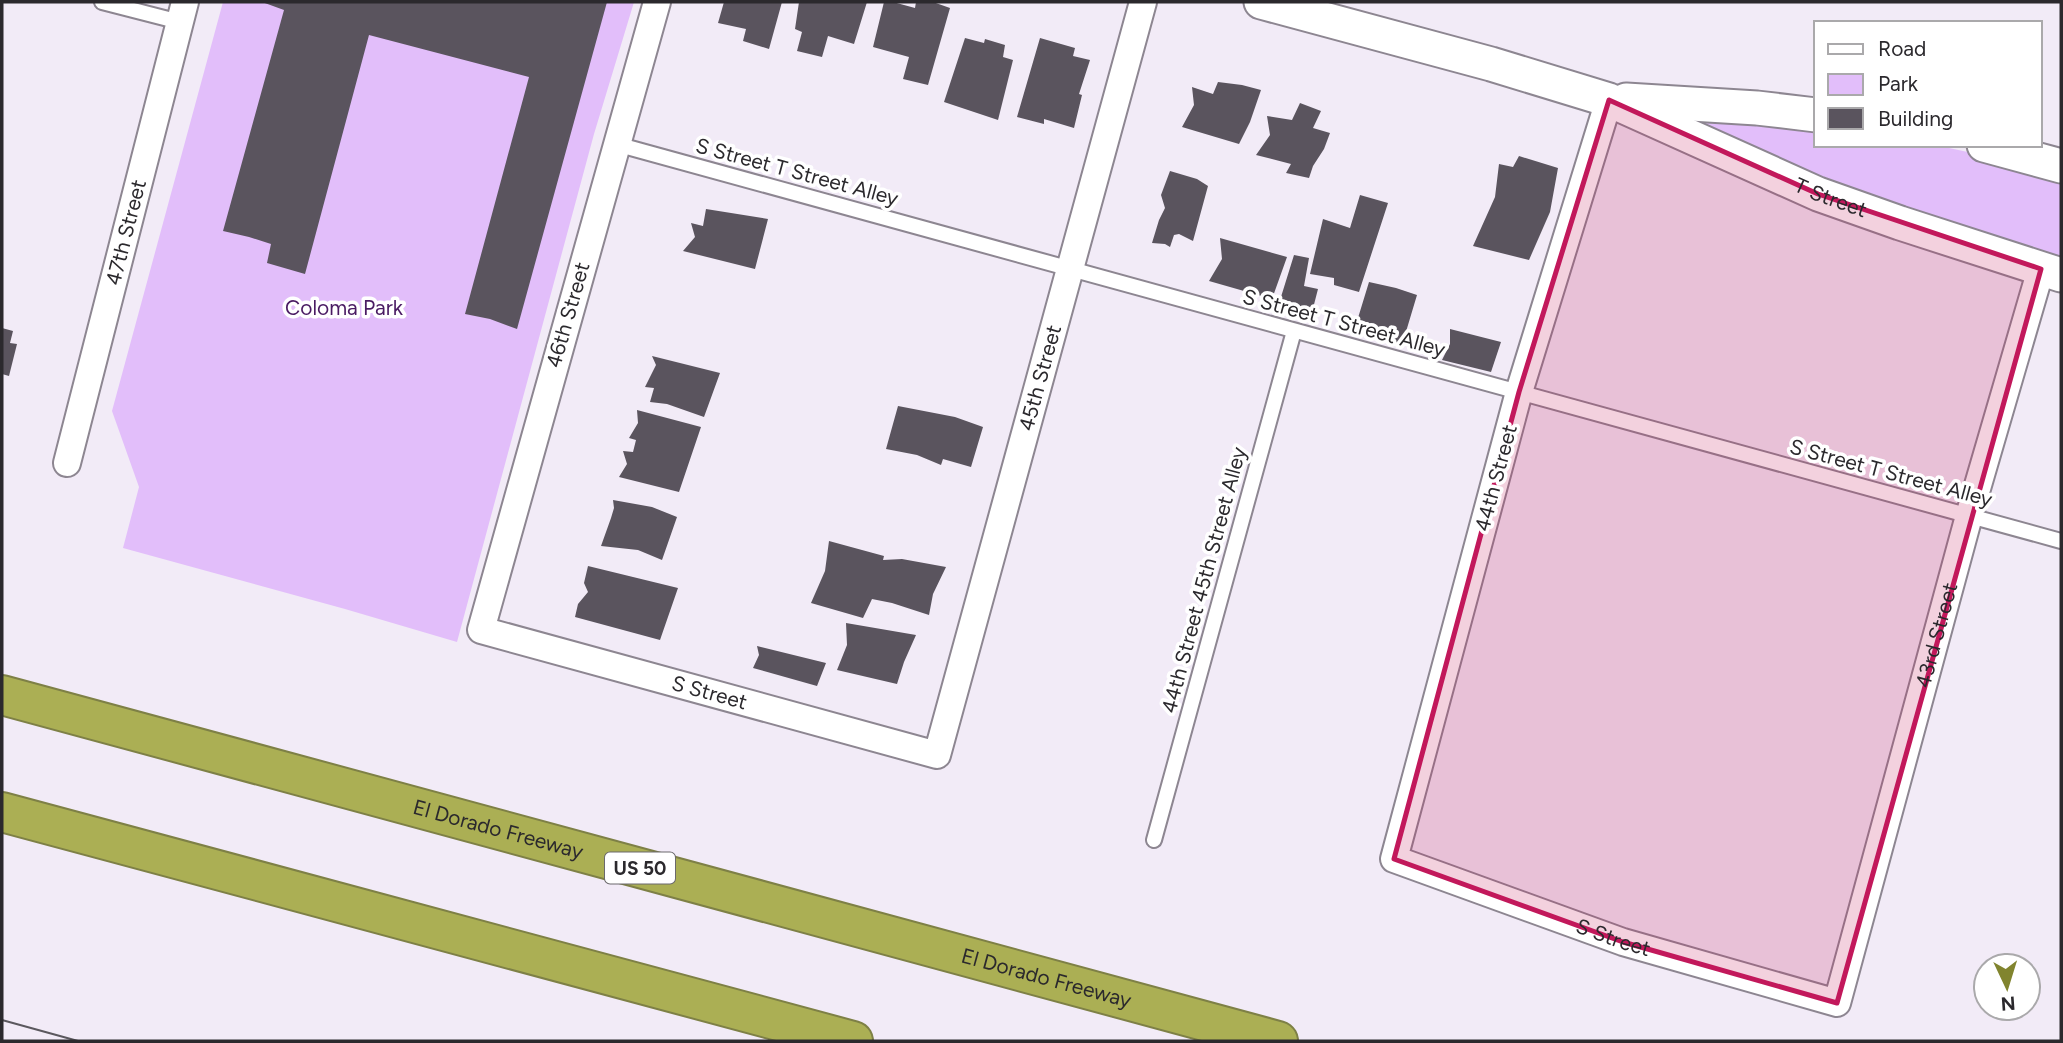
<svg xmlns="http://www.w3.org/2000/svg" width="2063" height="1043" font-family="Figtree,sans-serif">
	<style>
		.green { fill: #e2befa }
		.building { fill: #5a545e }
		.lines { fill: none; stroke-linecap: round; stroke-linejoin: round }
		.service-casing { stroke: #8d8691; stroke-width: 18 }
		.minor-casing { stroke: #8d8691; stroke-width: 30 }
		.tertiary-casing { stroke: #8d8691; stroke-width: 37 }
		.motorway-casing { stroke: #7e8046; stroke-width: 42 }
		.service { stroke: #fff; stroke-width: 14 }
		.minor { stroke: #fff; stroke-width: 26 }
		.tertiary { stroke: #fff; stroke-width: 33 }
		.motorway { stroke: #abaf54; stroke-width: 38 }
		.tram { stroke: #5b585e; stroke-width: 2 }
		.marked { fill: #c2185b; fill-opacity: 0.2; stroke: #c2185b; stroke-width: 5; stroke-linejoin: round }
		.labels { text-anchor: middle; stroke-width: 7; stroke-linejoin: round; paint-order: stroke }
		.shield { fill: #fff; stroke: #6b696c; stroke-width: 2 }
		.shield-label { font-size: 19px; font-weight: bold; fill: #2b292d }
		.street-label { font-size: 21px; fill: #2b292d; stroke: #fff }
		.park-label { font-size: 21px; fill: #4a1b63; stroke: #fff }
	</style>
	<rect width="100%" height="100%" fill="#f2ebf7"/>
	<g class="green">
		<polygon points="223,2 634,2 594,134 457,642 345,609 123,548 139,487 112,411"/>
		<polygon points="1707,119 1816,126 1816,145 1935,145 1991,157 2061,176 2061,264 1932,225 1714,133 1704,124"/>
	</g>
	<g class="building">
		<polygon points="262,2 607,2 517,329 490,319 465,314 529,77 369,35 305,274 267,263 271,244 249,237 223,231 284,10"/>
		<polygon points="724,2 782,2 769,49 743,41 746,29 718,23"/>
		<polygon points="799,2 867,2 854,44 828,36 822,57 797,51 802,32 795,29"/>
		<polygon points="884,2 893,2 915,8 916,2 933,2 950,8 928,85 903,79 909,57 873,47"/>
		<polygon points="965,38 984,43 985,39 1005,45 1003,57 1013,60 998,120 944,102"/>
		<polygon points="1040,38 1075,48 1073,56 1090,60 1079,94 1082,95 1074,128 1044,119 1044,124 1017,117"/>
		<polygon points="1218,82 1242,85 1261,90 1250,122 1239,144 1182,127 1194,105 1192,87 1213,94"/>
		<polygon points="1300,103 1321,111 1313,128 1330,133 1324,149 1313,166 1309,178 1286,173 1291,164 1256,155 1270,135 1267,116 1292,120"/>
		<polygon points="1519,156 1558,168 1550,212 1529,260 1473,246 1495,197 1499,164 1513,167"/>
		<polygon points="1170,171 1197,179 1208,186 1193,241 1179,234 1174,235 1170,247 1165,244 1152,243 1159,220 1165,208 1161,195"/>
		<polygon points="1360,195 1388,203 1359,292 1334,285 1334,278 1310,274 1323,219 1350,228"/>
		<polygon points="706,209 768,219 755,269 683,251 695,237 691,223 703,226"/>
		<polygon points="1220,238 1287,257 1272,299 1209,281 1222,259"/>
		<polygon points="1294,255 1309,258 1304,286 1318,289 1310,320 1276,313"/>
		<polygon points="1369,282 1396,288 1417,295 1402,345 1382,336 1354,331"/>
		<polygon points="2,328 13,331 10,343 17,344 9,376 2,374"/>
		<polygon points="1450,329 1501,342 1491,372 1442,360 1450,344"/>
		<polygon points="652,356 720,373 704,417 667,404 650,402 654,388 645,387 656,365"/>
		<polygon points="898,406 955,417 983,427 971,467 943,459 941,465 917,455 886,449"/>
		<polygon points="637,410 701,427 679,492 619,477 627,464 623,451 633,452 636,440 629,438 638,423"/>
		<polygon points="613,500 652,507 677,517 662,560 638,550 601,546 611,518 614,508"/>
		<polygon points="829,541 884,556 883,560 902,559 946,567 933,594 929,615 892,603 872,599 863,618 811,603 825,571"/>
		<polygon points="588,566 678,588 660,640 575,617 578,604 588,592 584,583"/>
		<polygon points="846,623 916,635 904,662 897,684 837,670 847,645"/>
		<polygon points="757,646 826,663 817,686 753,668 759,655"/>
	</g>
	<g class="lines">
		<g class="service-casing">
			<g id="service">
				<polyline points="102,2 180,22"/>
				<polyline points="616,144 2061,541"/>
				<polyline points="1154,840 1294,331"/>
			</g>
		</g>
		<g class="minor-casing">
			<g id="minor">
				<path id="s1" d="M657,2L481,630L937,755L1143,2"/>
				<path id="s2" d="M1609,100L1519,392L1394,859L1623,942L1837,1003L1969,516L2041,269"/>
				<path id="s3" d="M67,463L185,2"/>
			</g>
		</g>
		<g class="tertiary-casing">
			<g id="tertiary">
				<path id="s4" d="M1261,2L1491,64L1609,100L1818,194L1900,223L2061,275"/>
				<polyline points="1626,100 1757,108 1816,115"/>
				<polyline points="1984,145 2061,166"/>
			</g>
		</g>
		<g class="motorway-casing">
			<g id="motorway">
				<path id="s5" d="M2,695L1278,1041"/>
				<polyline points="2,812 853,1041"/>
			</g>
		</g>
		<use href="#service" class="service"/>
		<use href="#minor" class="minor"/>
		<use href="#tertiary" class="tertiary"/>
		<use href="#motorway" class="motorway"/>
		<polyline class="tram" points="2,1020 78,1041"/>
	</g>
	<path class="marked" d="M1609,100L1818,194L2041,269L1837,1003L1623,942L1394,859L1519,392Z"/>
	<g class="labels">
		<rect class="shield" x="605" y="852.5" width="70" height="31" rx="5"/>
		<g class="shield-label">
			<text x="640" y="875">US 50</text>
		</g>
		<g class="street-label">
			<text transform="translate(797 172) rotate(15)" y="7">S Street T Street Alley</text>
			<text dy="7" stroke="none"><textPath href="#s4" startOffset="604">T Street</textPath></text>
			<text dy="7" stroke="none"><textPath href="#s3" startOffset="238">47th Street</textPath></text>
			<text transform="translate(568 315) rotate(-74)" y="7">46th Street</text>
			<text transform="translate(1344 323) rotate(15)" y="7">S Street T Street Alley</text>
			<text dy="7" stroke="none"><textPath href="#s1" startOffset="1516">45th Street</textPath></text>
			<text transform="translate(1891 473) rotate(15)" y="7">S Street T Street Alley</text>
			<text transform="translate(1496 478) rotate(-75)" y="7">44th Street</text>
			<text transform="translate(1204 580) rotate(-75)" y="7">44th Street 45th Street Alley</text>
			<text dy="7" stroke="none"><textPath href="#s2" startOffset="1636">43rd Street</textPath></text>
			<text dy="7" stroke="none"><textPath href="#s1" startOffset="889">S Street</textPath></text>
			<text dy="7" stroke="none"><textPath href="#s5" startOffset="514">El Dorado Freeway</textPath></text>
			<text dy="7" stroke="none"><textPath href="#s2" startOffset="1022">S Street</textPath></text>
			<text dy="7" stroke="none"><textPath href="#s5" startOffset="1082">El Dorado Freeway</textPath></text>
		</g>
		<g class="park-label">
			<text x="344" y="315">Coloma Park</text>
		</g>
	</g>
	<rect width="2063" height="1043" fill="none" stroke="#2b292d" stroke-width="7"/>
	<rect x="1814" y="21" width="228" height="126" fill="#ffffff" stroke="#aaa9ab" stroke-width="2"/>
	<rect x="1828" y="44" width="35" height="10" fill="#ffffff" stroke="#aaa9ab" stroke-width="2"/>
	<text x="1878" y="56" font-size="21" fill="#2b292d">Road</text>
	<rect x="1828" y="74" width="35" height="21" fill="#e2befa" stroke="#aaa9ab" stroke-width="2"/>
	<text x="1878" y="91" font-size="21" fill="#2b292d">Park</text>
	<rect x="1828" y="108" width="35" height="21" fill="#5a545e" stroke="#aaa9ab" stroke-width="2"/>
	<text x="1878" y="126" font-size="21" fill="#2b292d">Building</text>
	<g transform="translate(2007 987) rotate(176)"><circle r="33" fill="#ffffff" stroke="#aaa9ab" stroke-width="2"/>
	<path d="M0-5L12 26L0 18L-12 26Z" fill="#81842e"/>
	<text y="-10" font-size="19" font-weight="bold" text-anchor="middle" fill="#2b292d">N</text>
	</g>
</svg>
